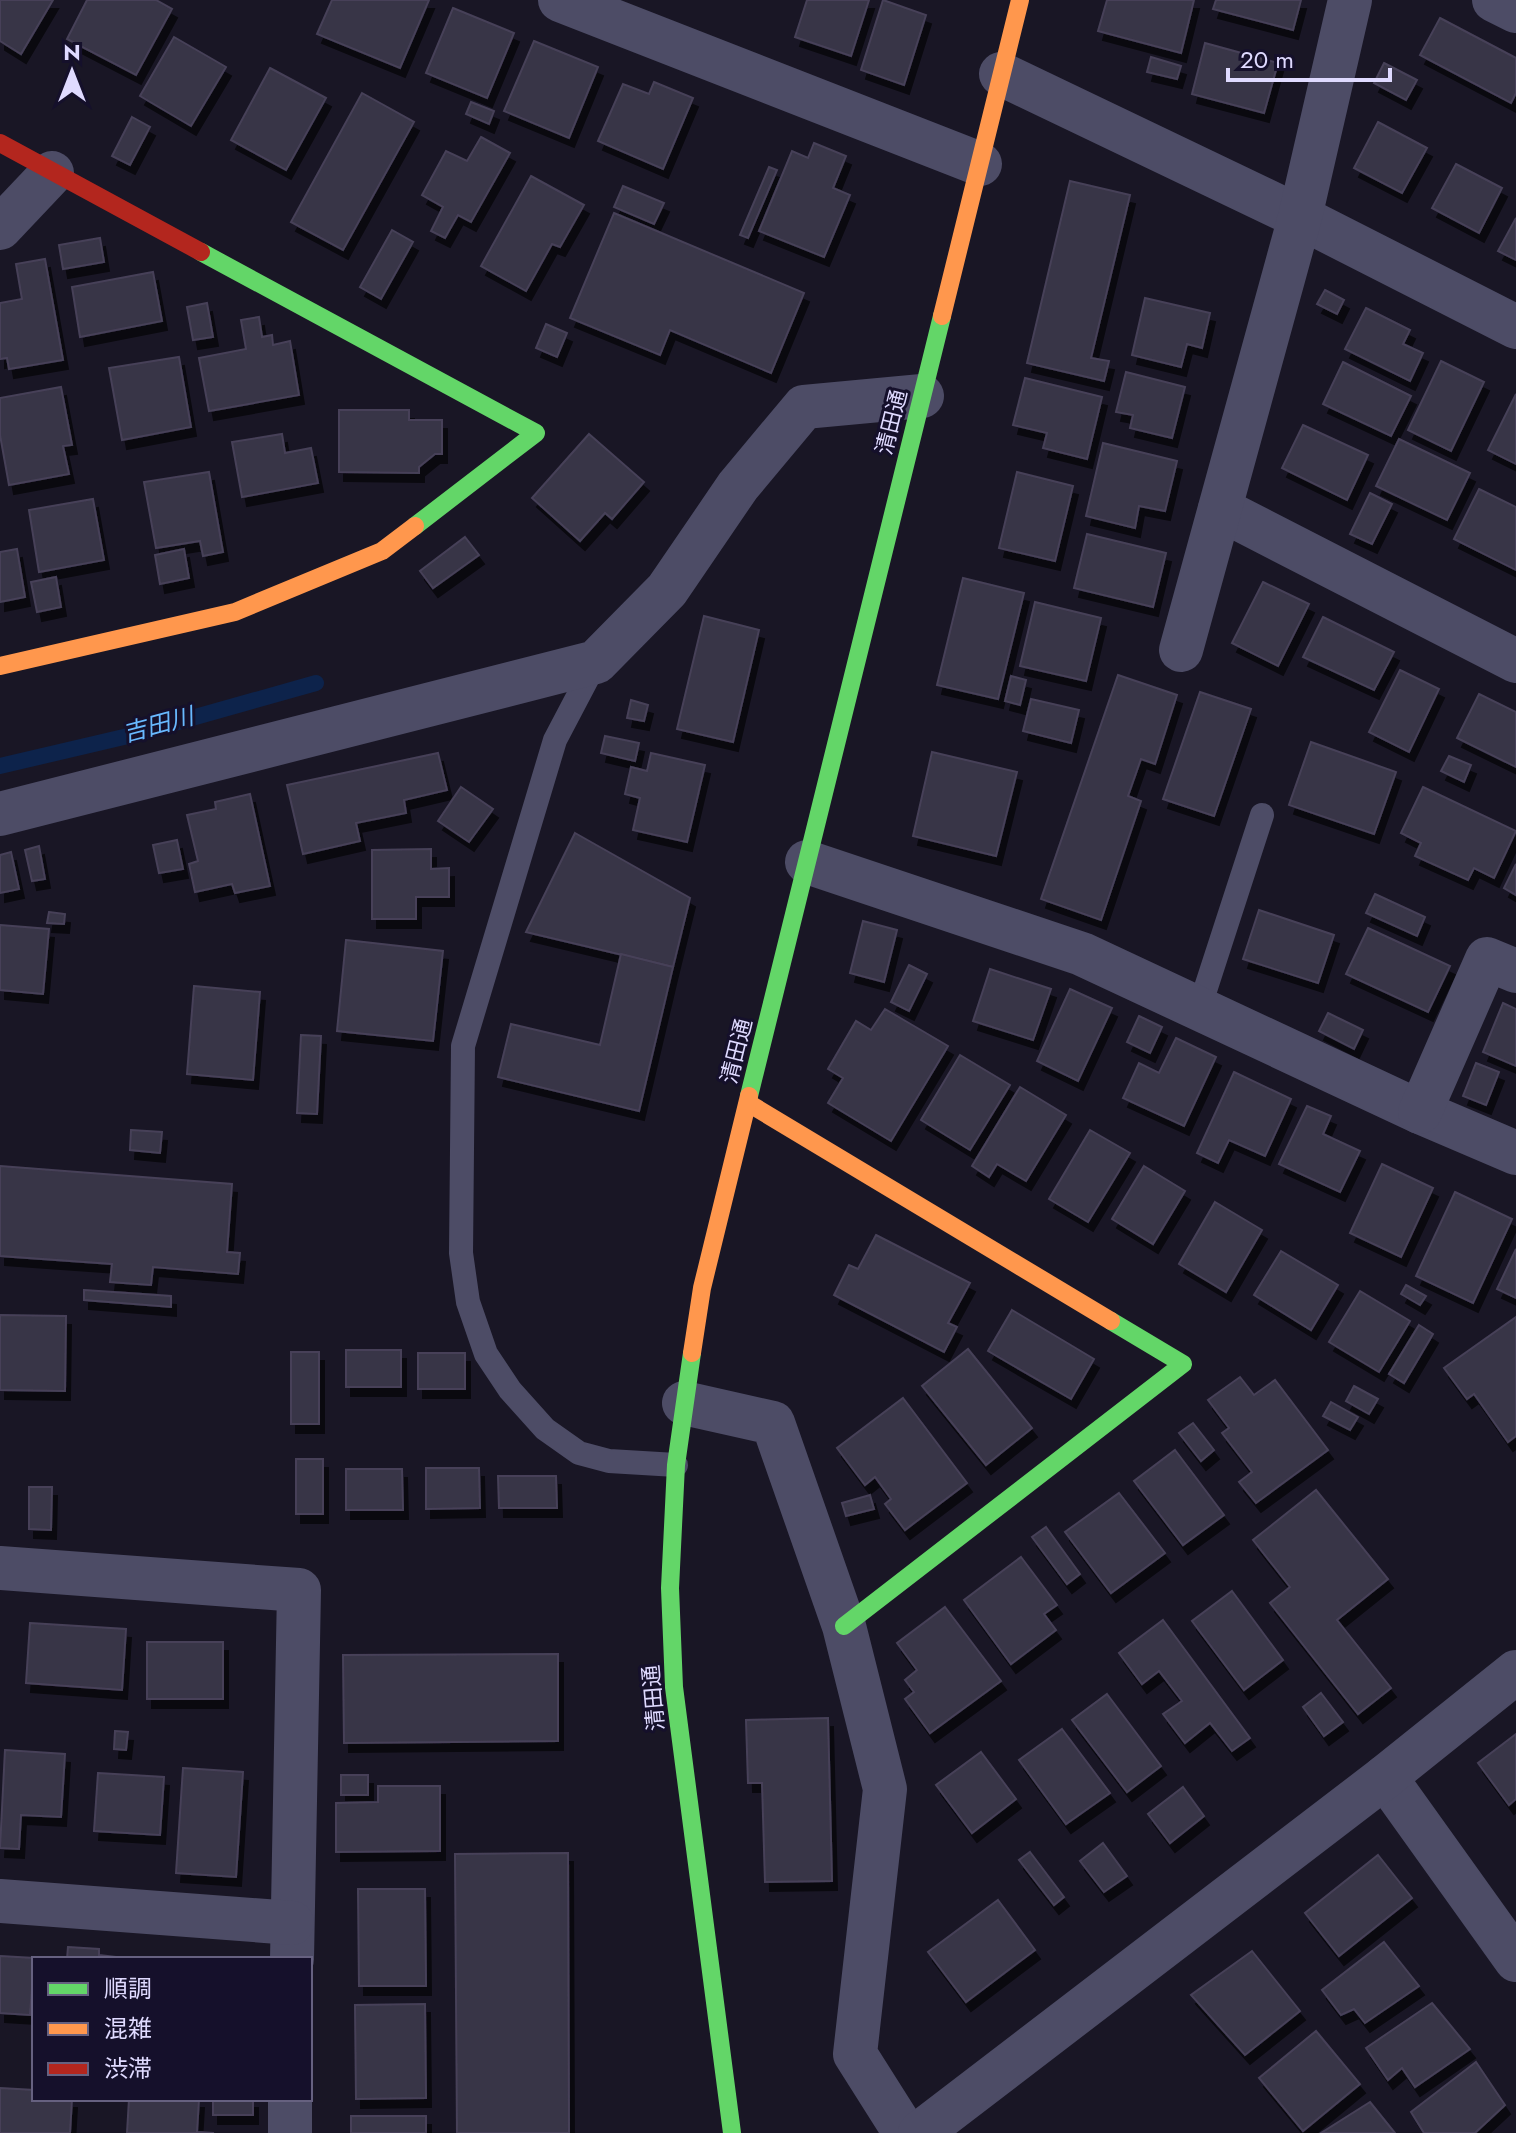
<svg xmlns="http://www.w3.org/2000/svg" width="1516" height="2133" font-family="Jost,'Noto Sans JP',sans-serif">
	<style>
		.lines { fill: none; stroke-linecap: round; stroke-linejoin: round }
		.stream { stroke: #0d234b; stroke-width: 16 }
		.building { fill: #383446; stroke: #464158; stroke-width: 2; filter: url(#shadow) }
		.lane { stroke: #4d4c66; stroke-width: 24 }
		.street { stroke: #4d4c66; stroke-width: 44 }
		.fast { stroke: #63d668; stroke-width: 18 }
		.slow { stroke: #ff974d; stroke-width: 18 }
		.jam { stroke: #b3261e; stroke-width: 18 }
		.labels { text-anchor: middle; stroke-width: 6; stroke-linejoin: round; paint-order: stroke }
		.street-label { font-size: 22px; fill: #dfdaff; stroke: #15102b }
		.water-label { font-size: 24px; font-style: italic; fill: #68b9ff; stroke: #15102b }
	</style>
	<defs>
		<filter id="shadow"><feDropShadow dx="5" dy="9" stdDeviation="0" flood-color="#0009"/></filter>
	</defs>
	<rect width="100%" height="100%" fill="#191625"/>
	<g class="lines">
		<polyline class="stream" points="0,766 128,736 316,683"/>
	</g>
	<g class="building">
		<polygon points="0,0 53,0 21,54 0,41"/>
		<polygon points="87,0 156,0 172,9 136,75 67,39"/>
		<polygon points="332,0 429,0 400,68 317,34"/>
		<polygon points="807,0 869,0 851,56 795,37"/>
		<polygon points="883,0 926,15 904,85 861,70"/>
		<polygon points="1107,0 1194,0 1181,53 1098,31"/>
		<polygon points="1216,0 1301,0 1293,30 1213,9"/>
		<polygon points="453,8 514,33 487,98 426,73"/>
		<polygon points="1440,18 1516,58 1516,93 1511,103 1420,55"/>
		<polygon points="174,37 226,67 191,126 140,96"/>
		<polygon points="534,41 598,67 569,138 504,111"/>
		<polygon points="1205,43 1278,63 1264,113 1192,94"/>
		<polygon points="1151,57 1181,66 1177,79 1147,72"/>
		<polygon points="1384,63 1417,80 1406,100 1374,83"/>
		<polygon points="270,68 326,98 286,170 231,140"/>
		<polygon points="654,82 693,98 663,169 598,141 623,84 649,94"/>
		<polygon points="362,93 414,122 343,250 291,222"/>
		<polygon points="471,102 494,111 489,124 466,114"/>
		<polygon points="132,117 150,127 130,165 112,156"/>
		<polygon points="1378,122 1427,148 1402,193 1354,168"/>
		<polygon points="481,137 510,153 471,222 458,215 445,238 431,231 443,207 422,195 446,151 467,161"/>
		<polygon points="814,143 846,156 833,188 850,195 824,257 759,231 792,151 808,158"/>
		<polygon points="1456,164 1502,188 1479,233 1432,208"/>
		<polygon points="769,167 777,170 748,238 740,235"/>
		<polygon points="531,176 584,205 560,247 552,244 526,291 481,266"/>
		<polygon points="1070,181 1130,195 1091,358 1109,361 1104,381 1027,363"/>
		<polygon points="623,186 664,203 654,224 614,207"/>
		<polygon points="614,213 804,293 771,373 670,330 660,355 570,318"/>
		<polygon points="1516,218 1516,260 1498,251"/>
		<polygon points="392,230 413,242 381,299 360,287"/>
		<polygon points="100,238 104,262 63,269 59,245"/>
		<polygon points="45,259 63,360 9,369 7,358 0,359 0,303 22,299 16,264"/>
		<polygon points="153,272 162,321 80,337 72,287"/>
		<polygon points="1325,290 1344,300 1337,314 1317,304"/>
		<polygon points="1145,298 1210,313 1202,348 1187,344 1181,367 1132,355"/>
		<polygon points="207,303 213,337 193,340 187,307"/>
		<polygon points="1366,308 1410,330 1403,344 1423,353 1410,381 1345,349"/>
		<polygon points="259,317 262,337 272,335 273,345 290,341 299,395 209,411 199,358 246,349 241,320"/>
		<polygon points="546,324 567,333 557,357 536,348"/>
		<polygon points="179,357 191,427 122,440 109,368"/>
		<polygon points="1441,361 1484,382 1451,451 1408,430"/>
		<polygon points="1343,362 1411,396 1391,436 1323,404"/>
		<polygon points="1126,372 1185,387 1172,438 1130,428 1133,415 1116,412"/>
		<polygon points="1025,378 1102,397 1087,459 1043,448 1047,433 1013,425"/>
		<polygon points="61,387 72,445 63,446 69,474 9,485 0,435 0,398"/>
		<polygon points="1516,394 1516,464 1488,450"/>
		<polygon points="339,410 409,410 409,420 442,420 442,454 435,454 419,467 419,473 339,472"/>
		<polygon points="1303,425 1368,455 1347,500 1282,468"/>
		<polygon points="282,434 285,453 311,448 318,483 242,497 232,442"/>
		<polygon points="589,434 644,482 612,519 605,513 580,541 532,498"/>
		<polygon points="1399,439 1470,473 1447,520 1376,486"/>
		<polygon points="1103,443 1177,461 1165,511 1139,506 1135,528 1086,516"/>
		<polygon points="209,472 223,552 203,556 200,541 156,548 144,482"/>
		<polygon points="1017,472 1073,486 1055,561 999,548"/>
		<polygon points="1479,489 1516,507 1516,570 1454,539"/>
		<polygon points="1370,493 1392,504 1372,544 1350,534"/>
		<polygon points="93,499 104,560 39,572 29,510"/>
		<polygon points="1087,534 1166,553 1153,607 1074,588"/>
		<polygon points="465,537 479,555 433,588 420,571"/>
		<polygon points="17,549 25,597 0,602 0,552"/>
		<polygon points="184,549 189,578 160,584 155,555"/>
		<polygon points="56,577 61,607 37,612 31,582"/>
		<polygon points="963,578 1024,593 998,699 937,685"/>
		<polygon points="1263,582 1309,604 1278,666 1232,643"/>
		<polygon points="1035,602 1101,618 1086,681 1020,666"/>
		<polygon points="704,616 759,630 733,742 677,729"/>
		<polygon points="1323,617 1394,652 1374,690 1303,657"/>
		<polygon points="1400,670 1439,689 1409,752 1369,732"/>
		<polygon points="1118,675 1177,695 1155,764 1141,759 1128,796 1141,801 1101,920 1041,899"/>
		<polygon points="1011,676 1026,680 1020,705 1005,701"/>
		<polygon points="1200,692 1251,709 1214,816 1163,799"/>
		<polygon points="1479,694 1516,712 1516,767 1457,738"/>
		<polygon points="1031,699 1079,710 1071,743 1023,731"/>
		<polygon points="631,700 648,705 644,721 627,718"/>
		<polygon points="605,736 639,743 635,761 601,753"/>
		<polygon points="1311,742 1396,772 1374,834 1289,805"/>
		<polygon points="932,752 1017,772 996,856 913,836"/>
		<polygon points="438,753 447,790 404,800 406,813 356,823 360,841 303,854 287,785"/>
		<polygon points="651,753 705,765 687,842 633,830 640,798 625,794 631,767 647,771"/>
		<polygon points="1449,756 1471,765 1464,782 1441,771"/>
		<polygon points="461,787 493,809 469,842 438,821"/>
		<polygon points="1423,787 1516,831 1494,878 1474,868 1468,880 1415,856 1421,843 1401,833"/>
		<polygon points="250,794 270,886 235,893 232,884 195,892 189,864 198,861 187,815 216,809 215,802"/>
		<polygon points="575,833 690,898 673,967 526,932"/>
		<polygon points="177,840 183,869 159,873 153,845"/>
		<polygon points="39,846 45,879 32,881 25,850"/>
		<polygon points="431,849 431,869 449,868 449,897 416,897 416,919 372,919 372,850"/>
		<polygon points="11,852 19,889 0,893 0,855"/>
		<polygon points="1516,864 1516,895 1504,888"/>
		<polygon points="1375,894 1425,917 1417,936 1366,913"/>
		<polygon points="1259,910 1334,935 1318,983 1243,959"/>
		<polygon points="49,912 65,914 64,924 47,923"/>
		<polygon points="863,921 897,930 884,982 850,973"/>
		<polygon points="0,925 49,929 43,994 0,990"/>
		<polygon points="1368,928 1450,966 1428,1012 1346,974"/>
		<polygon points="346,940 443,951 433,1041 337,1031"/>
		<polygon points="621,954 673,967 639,1111 498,1077 511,1024 600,1045"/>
		<polygon points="909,965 927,974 909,1011 891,1002"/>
		<polygon points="990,969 1051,989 1033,1040 973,1021"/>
		<polygon points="194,986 260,992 253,1080 187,1074"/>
		<polygon points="1070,989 1112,1008 1078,1081 1037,1061"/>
		<polygon points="1503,1003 1516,1009 1516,1066 1483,1052"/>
		<polygon points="885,1009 948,1046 891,1141 828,1103 843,1078 828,1069 856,1021 871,1030"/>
		<polygon points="1328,1013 1363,1030 1354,1049 1319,1031"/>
		<polygon points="1139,1016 1162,1027 1150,1053 1127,1042"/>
		<polygon points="301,1035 321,1036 317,1114 297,1113"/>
		<polygon points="1176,1038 1216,1057 1184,1126 1123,1098 1139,1063 1159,1073"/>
		<polygon points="960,1055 1010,1085 970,1150 921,1120"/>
		<polygon points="1476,1063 1499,1072 1486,1105 1463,1096"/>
		<polygon points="1234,1072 1291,1099 1265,1156 1229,1140 1218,1163 1197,1153"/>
		<polygon points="1020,1087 1066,1115 1026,1181 997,1164 989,1177 972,1166"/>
		<polygon points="1307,1106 1331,1116 1323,1134 1360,1151 1340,1192 1279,1164"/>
		<polygon points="131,1130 162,1132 160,1153 130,1150"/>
		<polygon points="1090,1130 1130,1153 1088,1222 1049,1199"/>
		<polygon points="1382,1164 1433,1188 1401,1257 1350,1233"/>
		<polygon points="0,1166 232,1184 227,1252 240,1253 238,1274 153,1267 151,1285 110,1282 112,1264 0,1256"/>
		<polygon points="1144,1166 1185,1191 1153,1244 1112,1219"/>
		<polygon points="1455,1192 1512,1219 1473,1303 1416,1276"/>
		<polygon points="1215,1202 1262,1230 1226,1292 1179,1264"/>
		<polygon points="876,1235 970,1283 948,1323 957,1327 944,1352 834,1295 849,1265 858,1269"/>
		<polygon points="1516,1249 1516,1298 1497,1289"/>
		<polygon points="1281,1251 1338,1285 1311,1330 1254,1295"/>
		<polygon points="1406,1285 1426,1296 1420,1305 1401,1294"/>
		<polygon points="84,1290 171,1296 171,1307 84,1300"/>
		<polygon points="1360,1291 1410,1321 1379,1372 1329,1342"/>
		<polygon points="1012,1310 1094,1359 1071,1399 988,1351"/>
		<polygon points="0,1315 66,1316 65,1391 0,1390"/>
		<polygon points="1516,1317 1516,1436 1508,1442 1474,1394 1467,1399 1444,1368"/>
		<polygon points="1419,1325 1433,1334 1404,1383 1389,1374"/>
		<polygon points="968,1349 1032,1428 986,1465 922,1386"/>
		<rect x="346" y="1350" width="55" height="37"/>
		<rect x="291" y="1352" width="28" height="72"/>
		<rect x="418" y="1353" width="47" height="36"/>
		<polygon points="1240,1377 1254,1395 1275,1380 1328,1450 1256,1503 1239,1482 1252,1472 1222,1433 1229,1428 1208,1400"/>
		<polygon points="1354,1386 1378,1399 1369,1414 1346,1401"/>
		<polygon points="903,1398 967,1483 905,1530 885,1504 891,1499 875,1477 865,1485 837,1448"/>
		<polygon points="1331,1402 1358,1417 1350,1430 1323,1416"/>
		<polygon points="1193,1423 1214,1450 1201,1461 1179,1433"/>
		<polygon points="1175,1450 1224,1515 1183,1545 1134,1481"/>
		<rect x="296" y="1459" width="27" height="55"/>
		<polygon points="426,1468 479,1468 480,1508 426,1509"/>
		<polygon points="346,1469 402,1469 403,1510 346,1510"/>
		<polygon points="498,1476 556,1476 557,1508 499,1508"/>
		<polygon points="29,1487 52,1487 51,1530 29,1529"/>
		<polygon points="1316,1490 1388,1579 1337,1620 1391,1688 1358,1714 1270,1603 1290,1587 1253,1540"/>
		<polygon points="1119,1493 1165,1553 1111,1593 1065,1532"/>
		<polygon points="870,1495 874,1509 846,1516 842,1503"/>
		<polygon points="1046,1527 1080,1574 1067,1584 1032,1537"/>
		<polygon points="1021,1557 1057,1605 1044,1614 1056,1630 1011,1664 964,1600"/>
		<polygon points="1232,1591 1283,1660 1244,1690 1192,1621"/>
		<polygon points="945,1607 1001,1681 930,1733 905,1699 914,1692 905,1680 917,1670 897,1643"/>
		<polygon points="1163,1620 1250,1738 1232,1751 1210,1723 1185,1743 1163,1714 1182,1701 1159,1671 1142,1684 1119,1653"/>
		<polygon points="30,1623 126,1629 122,1690 26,1683"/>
		<rect x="147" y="1642" width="76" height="57"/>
		<polygon points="558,1654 558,1741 344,1743 343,1655"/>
		<polygon points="1321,1693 1343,1722 1324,1736 1303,1707"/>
		<polygon points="1107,1694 1161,1766 1127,1792 1072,1720"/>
		<polygon points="828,1718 832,1881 765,1882 762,1783 748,1783 746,1720"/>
		<polygon points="1062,1729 1110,1793 1066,1824 1019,1760"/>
		<polygon points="115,1731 128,1732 126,1750 114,1749"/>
		<polygon points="1516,1734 1516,1799 1509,1805 1478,1763"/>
		<polygon points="5,1750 65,1754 61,1817 21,1815 19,1849 0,1848"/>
		<polygon points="981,1752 1016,1799 972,1833 936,1785"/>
		<polygon points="183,1768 243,1772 236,1877 176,1873"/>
		<polygon points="98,1773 164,1777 160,1835 94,1831"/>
		<rect x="341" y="1775" width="27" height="20"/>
		<polygon points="378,1786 440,1786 440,1851 336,1852 336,1803 378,1802"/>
		<polygon points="1183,1787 1204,1816 1170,1843 1148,1814"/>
		<polygon points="1103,1843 1127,1876 1104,1892 1080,1861"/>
		<polygon points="1030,1852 1064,1897 1054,1905 1019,1860"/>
		<polygon points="568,1853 569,2133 457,2133 455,1854"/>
		<polygon points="1378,1855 1412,1898 1339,1956 1305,1913"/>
		<polygon points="358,1889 425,1889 426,1986 359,1986"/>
		<polygon points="998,1900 1035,1950 966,2002 928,1952"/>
		<polygon points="1384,1942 1419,1986 1365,2023 1354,2009 1341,2015 1322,1990"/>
		<polygon points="68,1947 99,1949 99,1955 115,1957 115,1959 67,1959"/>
		<polygon points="1252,1951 1300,2011 1245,2055 1191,1995"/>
		<polygon points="0,1956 34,1958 30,2015 0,2013"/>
		<polygon points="1432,2003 1470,2049 1415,2087 1402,2068 1388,2080 1366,2048"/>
		<polygon points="425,2004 426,2098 356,2099 355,2005"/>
		<polygon points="1316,2031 1360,2084 1303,2131 1259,2078"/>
		<polygon points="1476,2062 1505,2105 1475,2133 1424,2133 1411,2112"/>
		<polygon points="0,2088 34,2090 34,2099 72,2099 70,2133 0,2133"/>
		<polygon points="129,2099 199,2099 197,2132 214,2133 127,2133"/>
		<rect x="213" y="2099" width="40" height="16"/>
		<polygon points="1370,2102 1395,2133 1321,2133"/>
		<rect x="351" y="2116" width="75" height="17"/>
	</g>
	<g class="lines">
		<g class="lane">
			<polyline points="596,662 555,740 463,1046 461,1253 468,1302 486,1354 510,1390 545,1429 579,1453 609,1461 676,1465"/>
			<polyline points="1199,1009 1262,815"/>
		</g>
		<g class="street">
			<polyline points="560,0 980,164"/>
			<polyline points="1494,0 1516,11"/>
			<polyline points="1001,74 1300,217 1516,327"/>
			<polyline points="0,228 52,173"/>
			<polyline points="1220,509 1516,661"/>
			<polyline points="1181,650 1300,217 1350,0"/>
			<polyline points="0,814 596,662 667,590 738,486 804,407 922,396"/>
			<polyline points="807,862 1082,954 1420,1112 1516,1153"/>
			<polyline points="1420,1112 1487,959 1516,971"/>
			<polyline points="684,1403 773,1423 844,1626 885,1789 855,2054 905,2133"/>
			<polyline points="0,1568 299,1590 292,1959"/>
			<polyline points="1385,1777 1516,1960"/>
			<polyline points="0,1901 292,1923"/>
			<polyline points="290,2133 290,2099"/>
			<polyline points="920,2133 1385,1777 1516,1672"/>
		</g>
		<g class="fast">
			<polyline points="201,252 536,433 415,526"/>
			<polyline points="749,1096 942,316"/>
			<polyline points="692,1353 676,1465 670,1588 674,1687 732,2133"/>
			<polyline points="844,1626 1183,1364 1111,1321"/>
		</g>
		<g class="slow">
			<polyline points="942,316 1020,0"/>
			<polyline points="0,666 235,612 382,551 415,526"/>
			<polyline points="748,1103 1111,1321"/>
			<polyline points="692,1353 702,1288 749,1096"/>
		</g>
		<polyline class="jam" points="0,143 201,252"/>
	</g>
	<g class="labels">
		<g class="street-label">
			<text transform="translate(891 422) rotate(-76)" y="8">清田通</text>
			<text transform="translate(736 1051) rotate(-76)" y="8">清田通</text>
			<text transform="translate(653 1698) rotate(-95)" y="8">清田通</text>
		</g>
		<g class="water-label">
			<text transform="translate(158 725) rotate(-15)" y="8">吉田川</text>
		</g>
	</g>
	<rect x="32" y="1957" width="280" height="144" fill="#15102b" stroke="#666180" stroke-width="2"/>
	<rect x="48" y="1983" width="40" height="12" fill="#63d668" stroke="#666180" stroke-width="2"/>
	<text x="104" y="1997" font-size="24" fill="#dfdaff">順調</text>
	<rect x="48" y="2023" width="40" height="12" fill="#ff974d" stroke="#666180" stroke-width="2"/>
	<text x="104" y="2037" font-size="24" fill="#dfdaff">混雑</text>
	<rect x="48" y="2063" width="40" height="12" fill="#b3261e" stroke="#666180" stroke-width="2"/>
	<text x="104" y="2077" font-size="24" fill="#dfdaff">渋滞</text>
	<g transform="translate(72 72)" stroke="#15102b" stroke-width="6" paint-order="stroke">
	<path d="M0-6L14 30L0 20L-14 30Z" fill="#dfdaff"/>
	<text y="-12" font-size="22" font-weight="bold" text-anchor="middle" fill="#dfdaff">N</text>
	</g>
	<path d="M1228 68v12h162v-12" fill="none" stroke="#dfdaff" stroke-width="4"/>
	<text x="1240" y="68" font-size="24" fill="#dfdaff" stroke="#15102b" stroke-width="6" paint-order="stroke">20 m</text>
</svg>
